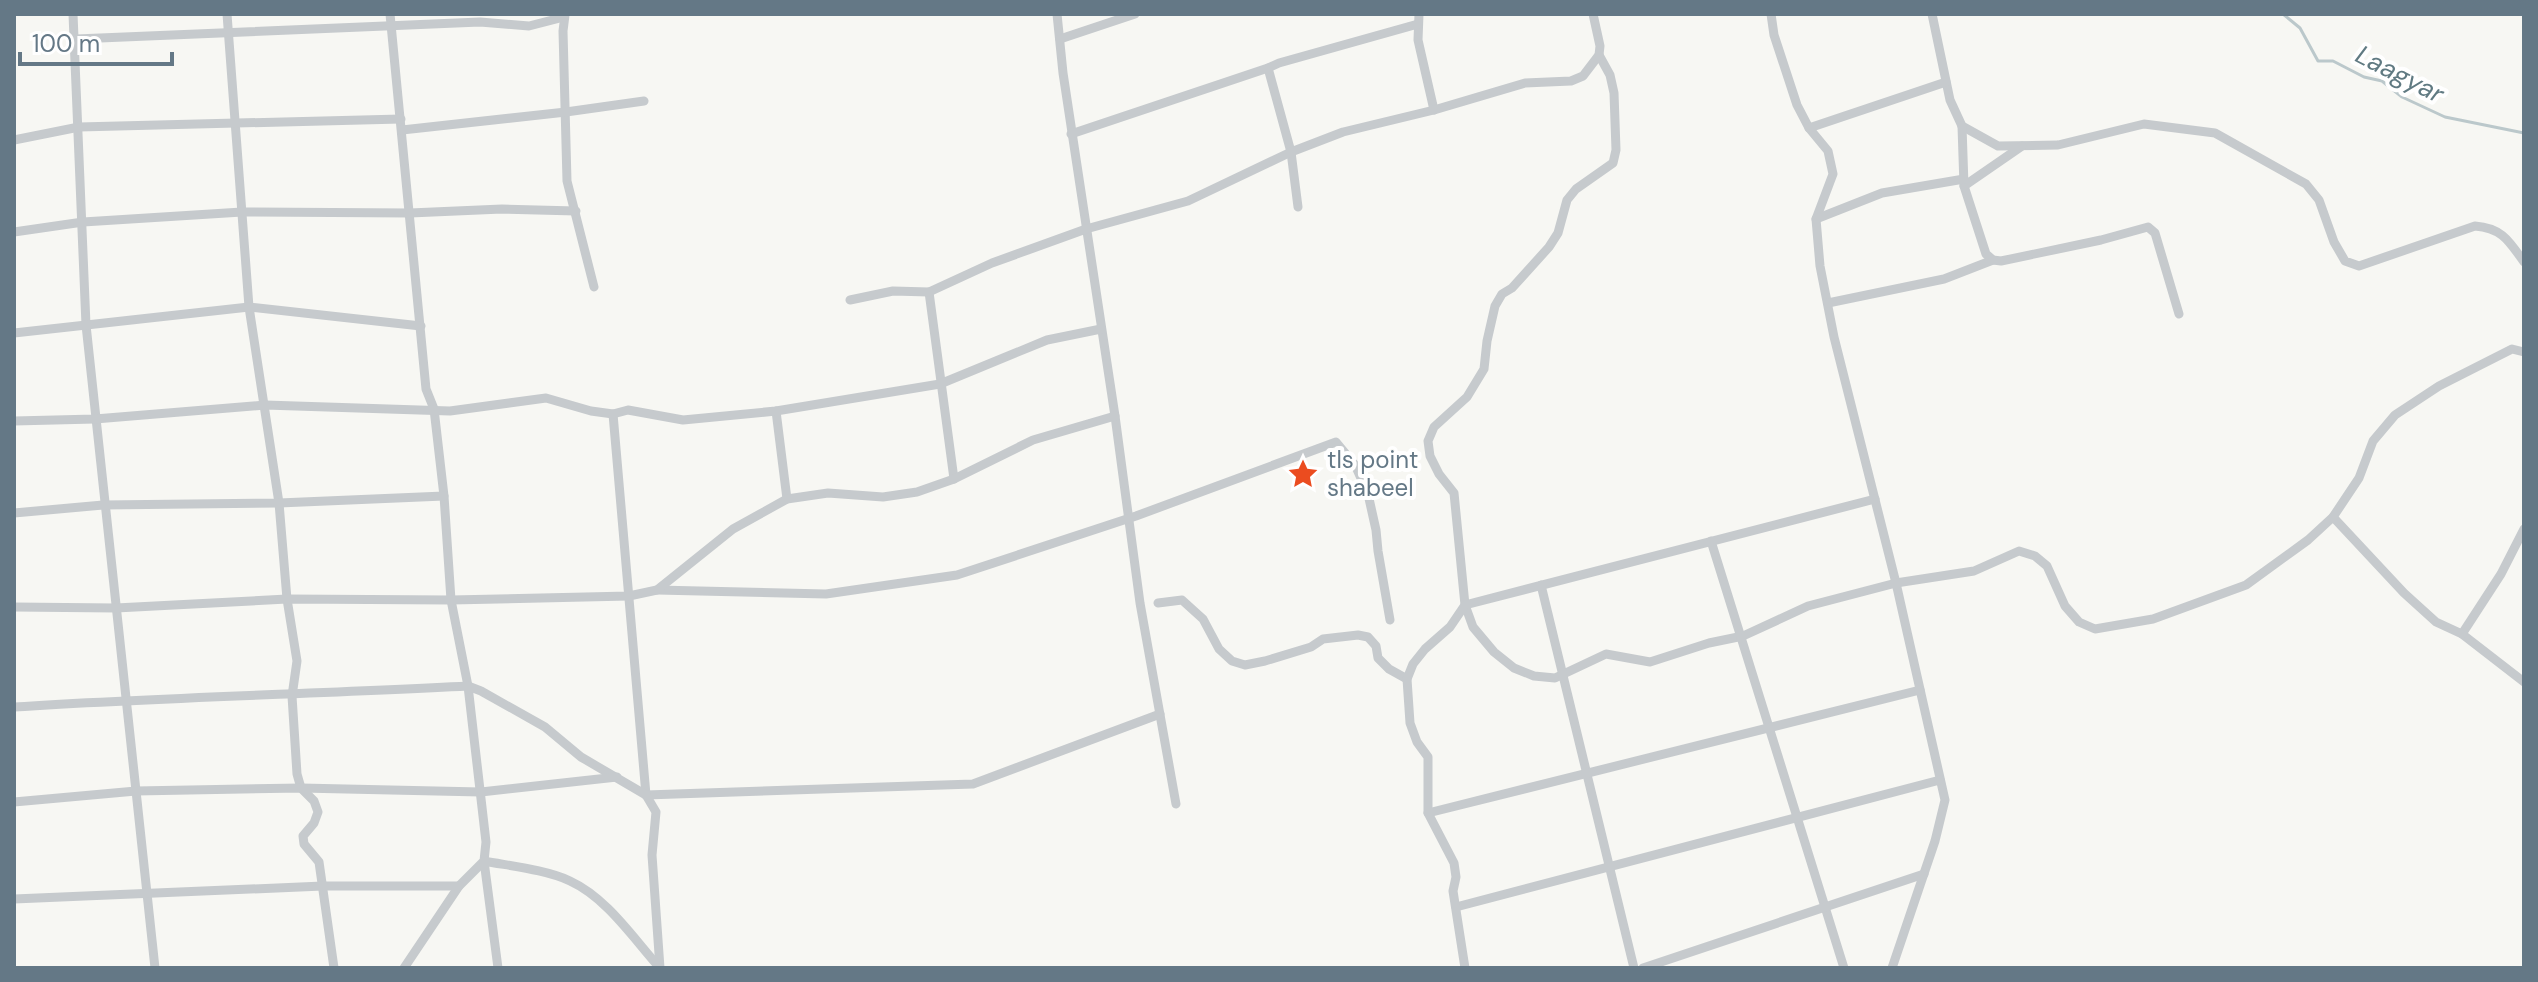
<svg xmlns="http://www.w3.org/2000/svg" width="2538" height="982" font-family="'DM Sans',sans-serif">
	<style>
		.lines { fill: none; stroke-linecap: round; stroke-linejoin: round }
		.stream { stroke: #bbc8cb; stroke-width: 3 }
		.minor { stroke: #c6cacd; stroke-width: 9 }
		.labels { text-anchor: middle; stroke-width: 8; stroke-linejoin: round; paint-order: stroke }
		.poi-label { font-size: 24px; fill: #647886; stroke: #fff; text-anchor: start }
		.water-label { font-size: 26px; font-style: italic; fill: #607a82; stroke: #fff }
	</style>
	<rect width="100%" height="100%" fill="#f7f7f3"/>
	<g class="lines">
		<polyline class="stream" points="2283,14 2300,28 2318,61 2333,61 2364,77 2382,81 2402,97 2445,117 2524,133"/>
		<g class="minor">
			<polyline points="73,14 86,325 155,968"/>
			<polyline points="227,14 249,307 279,503 287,599 297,661 292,696 297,774 301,788 314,801 318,812 314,823 303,836 304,844 319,862 334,968"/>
			<polyline points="390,14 426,389 434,409 444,496 451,600 468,686 486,842 484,861 459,886 404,968"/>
			<polyline points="1057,14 1063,73 1115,416 1140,603 1176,804"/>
			<polyline points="1419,14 1418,40 1434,110"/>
			<polyline points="1771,14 1774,35 1797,105 1809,128 1828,151 1833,174 1816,219 1820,266 1834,337 1896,583 1945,800 1935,841 1892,968"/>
			<path d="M1932,14L1950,100L1962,126L1998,146L2058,145L2144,124L2215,133L2306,184L2319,200L2334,242L2345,261L2359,266L2475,226C2502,228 2509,241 2524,262"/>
			<polyline points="565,15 563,31 567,181 594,287"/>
			<polyline points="76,39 480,22 529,26 564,17"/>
			<polyline points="1060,39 1135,14"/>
			<polyline points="1599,55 1610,75 1614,93 1616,150 1613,163 1576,189 1567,200 1558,233 1549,247 1512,288 1502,294 1495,306 1487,341 1484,369 1467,397 1434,427 1428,441 1430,456 1439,474 1454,493 1465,605 1473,627 1494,652 1514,668 1534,676 1555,678 1606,654 1650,662 1709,643 1743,636 1808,606 1896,583 1974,571 2019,551 2035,556 2047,566 2065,606 2079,622 2095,629 2153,619 2246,585 2308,540 2333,517 2359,478 2373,441 2395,415 2439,386 2512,349 2524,352"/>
			<polyline points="1962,126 1964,186 1986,254 1993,260 2001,261 2101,240 2148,227 2155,233 2179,314"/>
			<polyline points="1809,128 1946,82"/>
			<polyline points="402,130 566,112 644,101"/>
			<polyline points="1071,134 1268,68"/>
			<polyline points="14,140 79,127 401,119"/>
			<polyline points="1964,186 2022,146"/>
			<polyline points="1298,207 1291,152 1268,68 1279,63 1418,24"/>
			<polyline points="1816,219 1882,193 1964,179"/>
			<polyline points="14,232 83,222 242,212 410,213 502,209 576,211"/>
			<polyline points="929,292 954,479"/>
			<polyline points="850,300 893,291 929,292 992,263 1086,229 1188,201 1291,152 1343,132 1434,110 1525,83 1571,81 1583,76 1599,55 1600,46 1593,14"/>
			<polyline points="1828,303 1944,279 1993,260"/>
			<polyline points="14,333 249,307 421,326"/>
			<polyline points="776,411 787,499"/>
			<polyline points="613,414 646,795 973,784 1160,714"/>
			<polyline points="14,421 95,419 265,405 450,411 546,398 591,411 613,414 628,410 683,420 776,411 940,384 1047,340 1101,329"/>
			<polyline points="14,513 103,505 279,503 444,496"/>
			<polyline points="2333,517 2404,593 2436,622 2462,634 2524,682"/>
			<polyline points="1711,541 1844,968"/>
			<polyline points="1541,585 1634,968"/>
			<polyline points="657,590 826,594 957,575 1136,516 1336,442 1355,465 1368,494 1376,530 1378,551 1390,620"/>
			<polyline points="1158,603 1182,600 1203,619 1219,649 1232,661 1245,665 1265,661 1311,647 1323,639 1358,635 1368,637 1376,646 1378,658 1389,669 1407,679"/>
			<polyline points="14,607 116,608 287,599 451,600 629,596 657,590 733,529 787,499 828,493 883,497 917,492 954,479 1033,440 1115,416"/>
			<polyline points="2462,634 2501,574 2524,529"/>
			<path d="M14,707C165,697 317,694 468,686L481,691L545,727L581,757L646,795L656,812L652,855L660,968"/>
			<polyline points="14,802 136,791 301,788 481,792 617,777"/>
			<polyline points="1428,813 1920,690"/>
			<polyline points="14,899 323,886 459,886"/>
			<polyline points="1456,907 1940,780"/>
			<path d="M498,968L484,861C510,866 547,870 570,881C607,898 633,938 660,968"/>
			<polyline points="1465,968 1453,891 1456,877 1454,863 1428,813 1428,757 1417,742 1410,723 1407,679 1413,664 1425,649 1450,627 1465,605 1875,499"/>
			<polyline points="1643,968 1924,874"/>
		</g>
	</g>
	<defs>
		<g id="sight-bare" transform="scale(2.4)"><path d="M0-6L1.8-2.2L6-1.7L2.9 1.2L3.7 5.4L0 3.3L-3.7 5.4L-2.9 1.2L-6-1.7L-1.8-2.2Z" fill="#eb4c1f" stroke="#fff" stroke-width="2.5" paint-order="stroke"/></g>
	</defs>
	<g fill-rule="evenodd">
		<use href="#sight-bare" x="1303" y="474"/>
	</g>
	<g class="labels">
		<g class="poi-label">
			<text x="1327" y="468">tls point<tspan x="1327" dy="28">shabeel</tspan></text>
		</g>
		<g class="water-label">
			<text transform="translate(2400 74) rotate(27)" y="9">Laagyar</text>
		</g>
	</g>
	<rect width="2538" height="982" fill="none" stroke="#647886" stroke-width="32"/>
	<path d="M20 52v12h152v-12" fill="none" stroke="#647886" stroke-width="4"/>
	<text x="32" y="52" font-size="24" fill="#647886" stroke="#ffffff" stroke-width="6" paint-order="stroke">100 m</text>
</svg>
